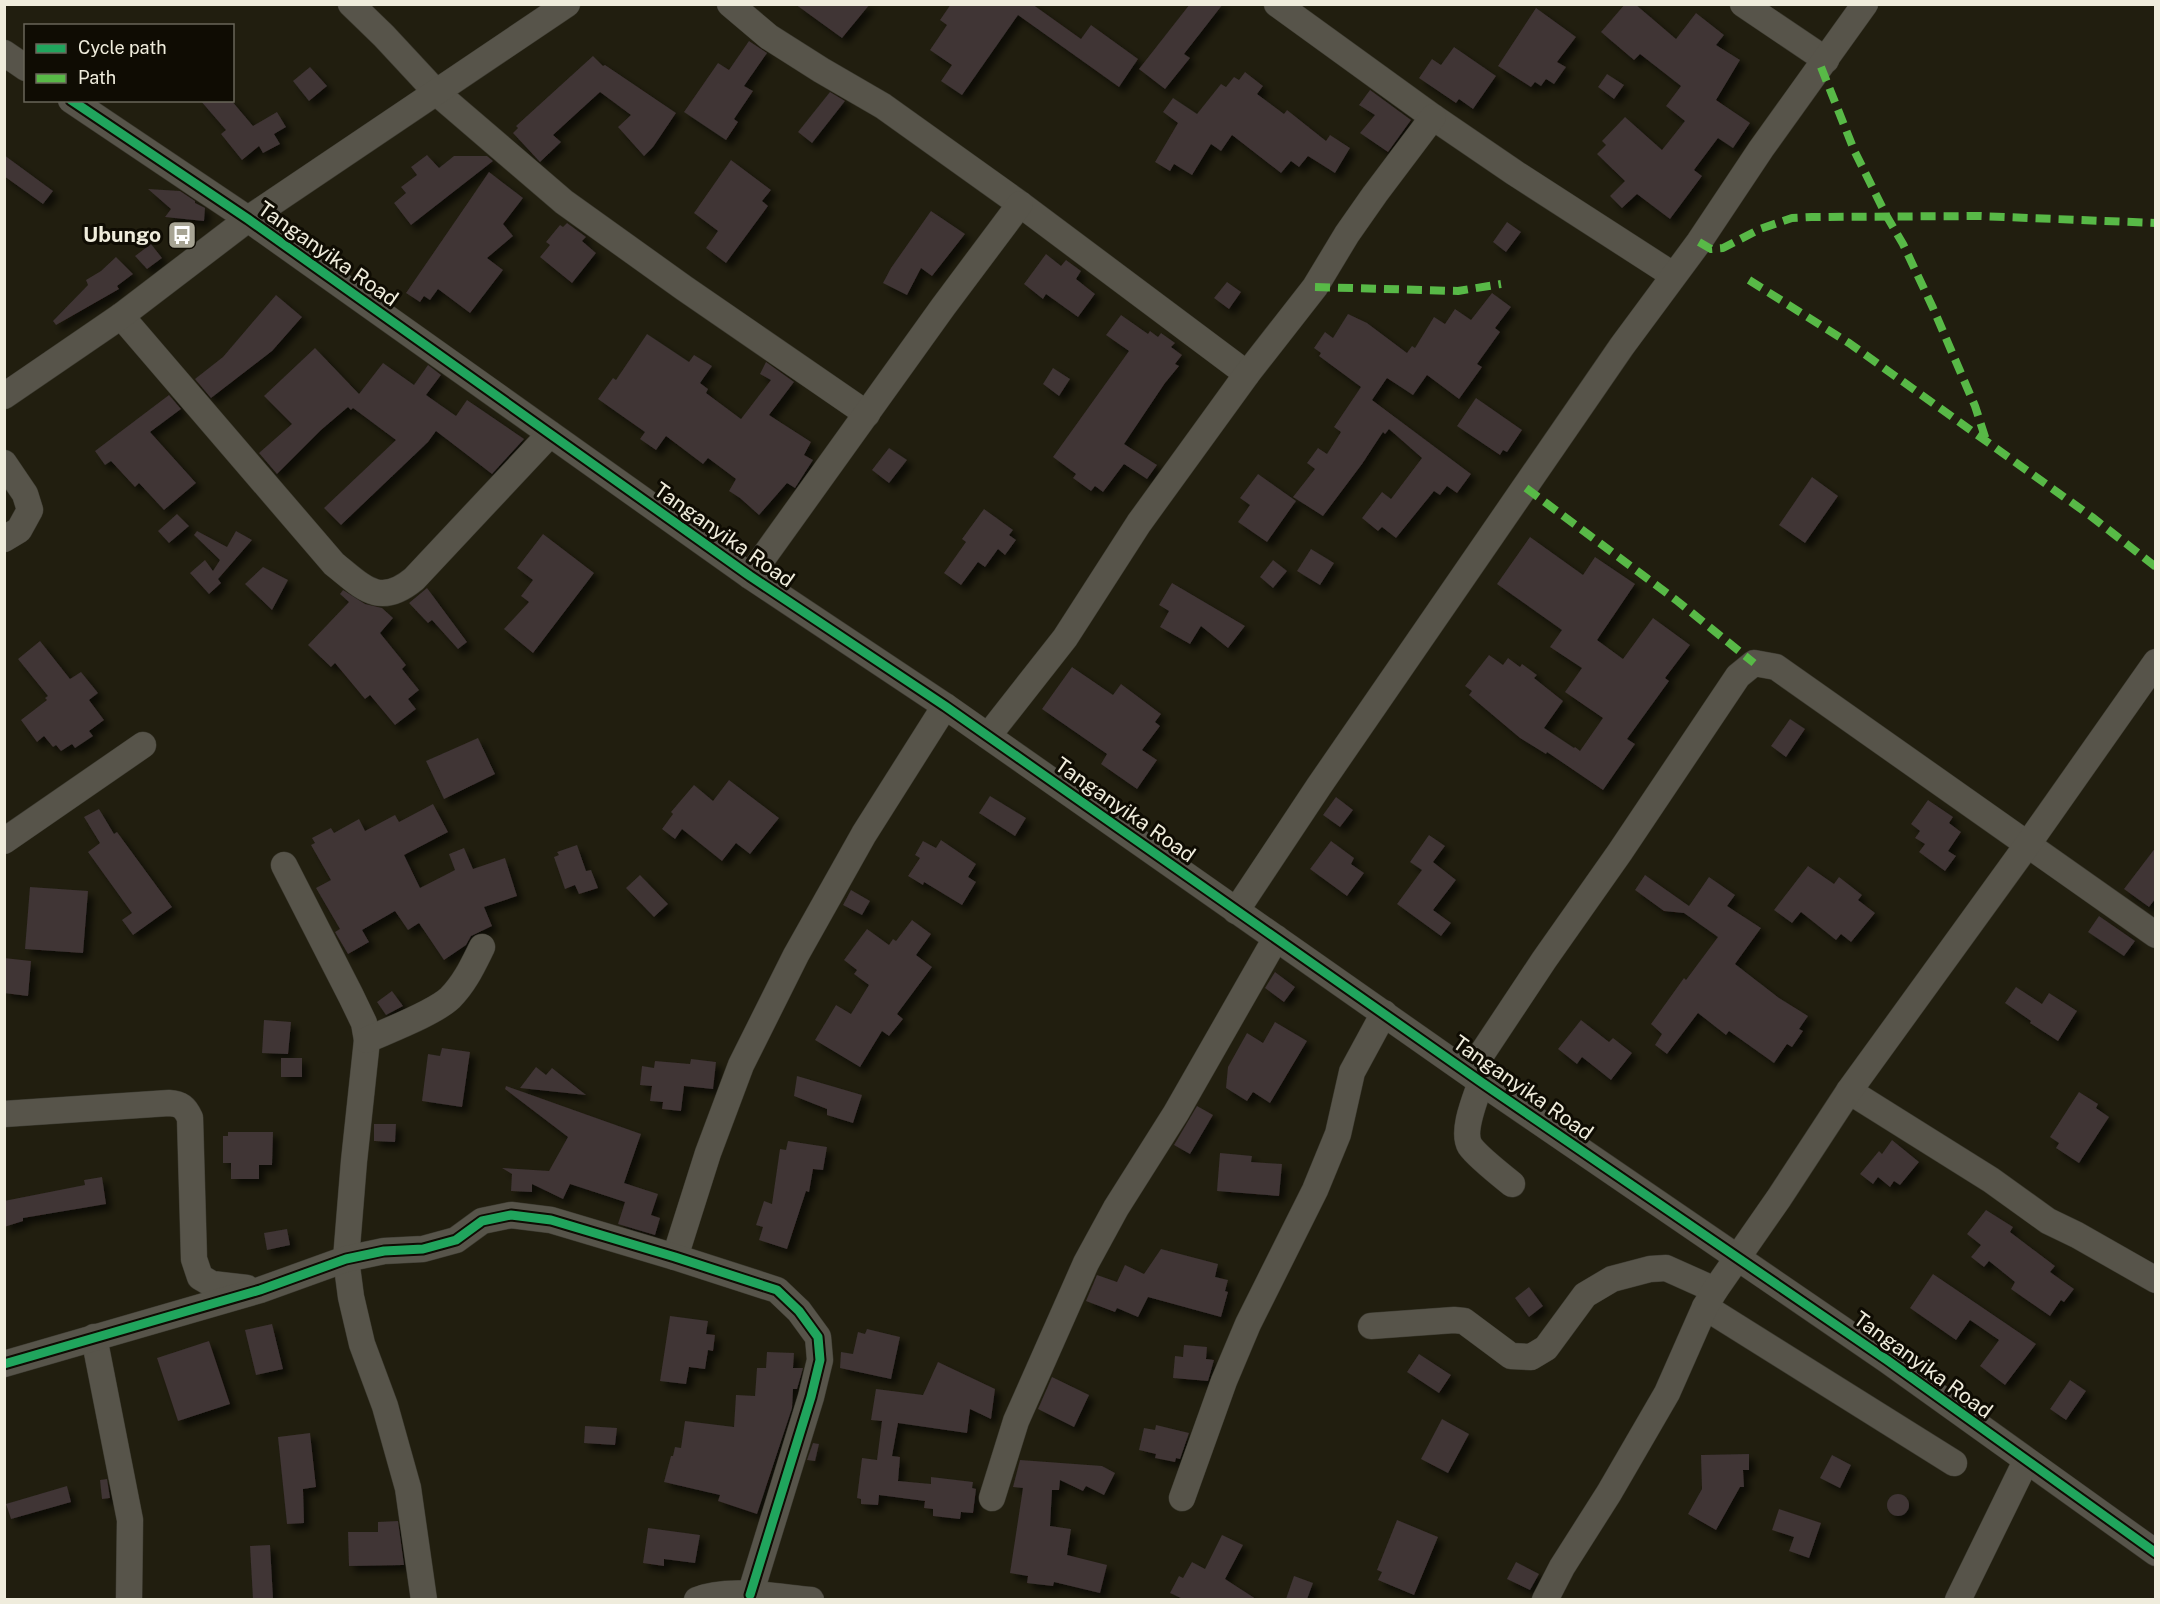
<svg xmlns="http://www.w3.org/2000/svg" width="2160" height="1604" font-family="'Public Sans',sans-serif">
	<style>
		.building { fill: #3f3435; filter: url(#shadow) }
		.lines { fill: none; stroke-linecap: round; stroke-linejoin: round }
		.minor-casing { stroke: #3c3a30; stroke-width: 27 }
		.minor { stroke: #57544a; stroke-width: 26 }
		.quiet { stroke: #58b947; stroke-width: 8; stroke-dasharray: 15 8; stroke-linecap: butt }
		.cycleway-casing { stroke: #0f0c03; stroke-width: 13 }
		.cycleway { stroke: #20a55d; stroke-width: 9 }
		.labels { text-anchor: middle; stroke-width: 6; stroke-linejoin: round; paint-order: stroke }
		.poi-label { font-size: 21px; font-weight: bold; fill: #efecdc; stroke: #0f0c03; text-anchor: end }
		.street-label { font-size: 21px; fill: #efecdc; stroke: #0f0c03 }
	</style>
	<defs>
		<filter id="shadow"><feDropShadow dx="5.5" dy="5.5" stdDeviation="3" flood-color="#0009"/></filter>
	</defs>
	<rect width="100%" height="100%" fill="#211e0f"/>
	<g class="building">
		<polygon points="795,4 870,4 842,38"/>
		<polygon points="951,4 1032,4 1081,39 1091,25 1138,59 1119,87 1018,15 962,95 941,81 952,65 930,50 947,25 940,20"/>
		<polygon points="1190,4 1223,4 1184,54 1190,58 1165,89 1139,69"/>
		<polygon points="1625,4 1635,4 1676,39 1696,13 1724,35 1716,45 1740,60 1716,100 1750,123 1733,148 1718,138 1694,170 1702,176 1670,219 1637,194 1622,208 1610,196 1625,181 1597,154 1606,145 1602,141 1625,117 1662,150 1685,121 1666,106 1681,86 1640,54 1634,60 1601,32"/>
		<polygon points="1536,8 1576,37 1557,62 1566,67 1554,84 1546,79 1541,86 1535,82 1531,87 1498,66"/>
		<polygon points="749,41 767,53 744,86 753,91 734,119 738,122 726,140 684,112 718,63 729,70"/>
		<polygon points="1454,47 1496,76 1473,109 1459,99 1456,103 1419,78 1432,59 1441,65"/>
		<polygon points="593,56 603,66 605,65 676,113 653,147 644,156 618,127 631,115 600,92 553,135 561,142 540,162 513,133 518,128 516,126"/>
		<polygon points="310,67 327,86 309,101 293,81"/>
		<polygon points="1245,72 1263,86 1257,94 1284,114 1287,110 1326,141 1330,135 1350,148 1335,173 1308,156 1299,167 1291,161 1281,173 1232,135 1221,151 1211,144 1192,175 1174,164 1170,171 1155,162 1178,123 1163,112 1173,98 1197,114 1221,84 1226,87 1234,77 1239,80"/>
		<polygon points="1607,74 1624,85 1614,99 1598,87"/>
		<polygon points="1370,90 1411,120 1388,152 1360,133 1375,115 1359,105"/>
		<polygon points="830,92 845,101 812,143 798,132"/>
		<polygon points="200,100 231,100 253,126 277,112 286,127 274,134 280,144 263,153 259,146 242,160 221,134 226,130"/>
		<polygon points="4,155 53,191 43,204 4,176"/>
		<polygon points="427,155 439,168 454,156 487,156 493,161 411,225 394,203 406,193 401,187 417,175 411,167"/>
		<polygon points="731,160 771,190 762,201 768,206 726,263 706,248 718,231 694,213"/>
		<polygon points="489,172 523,198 503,224 513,236 487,258 503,270 470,313 438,289 430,300 424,296 420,302 406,293"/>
		<polygon points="148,189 180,191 195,201 195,203 205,208 204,221 165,217 171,209"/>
		<polygon points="931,211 965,234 932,276 921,268 907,295 883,283 891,268"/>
		<polygon points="1507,222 1521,232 1506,252 1493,242"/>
		<polygon points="567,223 586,237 582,241 596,253 572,283 540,257 550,245 546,242 560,225 563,227"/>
		<polygon points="151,244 162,258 147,269 135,256"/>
		<polygon points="1046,254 1061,266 1066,260 1081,271 1076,279 1095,294 1078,317 1046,294 1043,299 1024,284"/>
		<polygon points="116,257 133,274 117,286 119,289 56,325 53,321 88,285 86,280 101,271"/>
		<polygon points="1227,282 1241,292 1229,309 1214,298"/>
		<polygon points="1492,293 1511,307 1495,328 1500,332 1477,364 1482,367 1459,399 1427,375 1413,395 1387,378 1372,400 1471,474 1457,493 1447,486 1440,495 1434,491 1396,538 1382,527 1378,531 1362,518 1382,492 1391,499 1422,458 1389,429 1385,434 1383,432 1362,464 1323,516 1293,497 1315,469 1307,463 1318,448 1327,454 1341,432 1334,427 1361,387 1319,356 1321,353 1314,348 1325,332 1333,338 1348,314 1367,323 1407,353 1412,346 1415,348 1434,317 1445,324 1455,309 1471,320"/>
		<polygon points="276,295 302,317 272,351 211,398 195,379 223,357"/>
		<polygon points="1121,315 1148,334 1150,331 1158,337 1161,333 1175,343 1171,347 1182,355 1175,364 1179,366 1165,383 1124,444 1157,465 1147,479 1124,464 1103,492 1095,486 1091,491 1073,478 1076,474 1053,457 1129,351 1106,335"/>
		<polygon points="647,334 689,362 694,355 712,366 700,383 708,389 706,393 741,419 771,380 760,374 766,362 794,382 769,415 811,442 804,455 813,460 795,488 787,483 759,515 740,498 729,491 736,479 708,458 703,464 666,436 656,450 640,439 645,432 598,399 613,378 616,380"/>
		<polygon points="315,348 359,394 383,363 414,385 428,365 441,375 426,395 456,416 467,400 524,439 492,474 436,431 428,442 341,525 324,508 396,440 353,408 351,410 348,407 321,430 277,474 259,453 292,424 264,396"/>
		<polygon points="1053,368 1070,379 1059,396 1043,384"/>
		<polygon points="169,395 181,409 150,432 196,483 164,510 139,483 135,487 111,461 105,465 95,451"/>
		<polygon points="1476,398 1522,430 1507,452 1503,450 1500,455 1457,426"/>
		<polygon points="889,448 907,460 889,483 872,470"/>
		<polygon points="1258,474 1296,501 1267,542 1238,522 1250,505 1240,498"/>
		<polygon points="1812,477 1838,496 1805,543 1779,525"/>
		<polygon points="984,509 1013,530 1009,535 1016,540 1005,555 998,549 985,567 978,562 961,585 944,573 966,542 962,539"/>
		<polygon points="177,514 189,526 169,543 158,531"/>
		<polygon points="197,531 227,547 236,531 252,540 218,579 221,583 209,594 190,573 205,560 213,571 220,560 194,535"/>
		<polygon points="543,534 594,573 533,653 504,629 529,602 521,596 533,580 517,568"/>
		<polygon points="1530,537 1583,575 1595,557 1635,584 1597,640 1623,659 1653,618 1690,645 1665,678 1669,681 1627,739 1635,744 1603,790 1547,752 1546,754 1520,738 1469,695 1472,691 1465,686 1489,655 1503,665 1508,658 1520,667 1522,664 1537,675 1534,678 1563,701 1544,728 1574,748 1575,747 1580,751 1603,718 1565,692 1582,668 1550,647 1562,630 1497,584"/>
		<polygon points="1311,549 1334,563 1320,585 1297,571"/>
		<polygon points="1273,560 1287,571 1273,588 1260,577"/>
		<polygon points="263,567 288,580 272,610 245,584"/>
		<polygon points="1172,583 1245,626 1228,648 1201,626 1190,644 1160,627 1169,611 1159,605"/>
		<polygon points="427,588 467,642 458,649 432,620 428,623 409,603"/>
		<polygon points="343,590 365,604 382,608 393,618 380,633 406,665 402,669 419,690 408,699 416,709 395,725 370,695 365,699 335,663 331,667 308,645 349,602 340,594"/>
		<polygon points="40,641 70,679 81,672 98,693 89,700 104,720 89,731 93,736 75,748 72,744 61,751 56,745 53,747 44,736 37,742 21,720 47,700 45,698 48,696 18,659"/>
		<polygon points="1072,667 1113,695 1121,684 1161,714 1155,722 1160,726 1142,750 1157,760 1137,789 1101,764 1107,754 1042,709"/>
		<polygon points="1790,719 1805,729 1786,757 1771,746"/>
		<polygon points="478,738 495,774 444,799 426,761"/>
		<polygon points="729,780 779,818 750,854 736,843 722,861 682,829 675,839 662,829 673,814 671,812 694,785 713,801"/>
		<polygon points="990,796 1026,818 1015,836 979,813"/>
		<polygon points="1336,797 1353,810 1340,827 1323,815"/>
		<polygon points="1928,800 1953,817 1949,823 1961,832 1948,851 1956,856 1945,871 1919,852 1925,844 1915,838 1920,831 1911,824"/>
		<polygon points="433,804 448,832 404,855 420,888 455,870 449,854 464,848 473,869 505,858 517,896 484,907 492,926 471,936 466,945 444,960 419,923 408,930 395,911 362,930 369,942 348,954 335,932 340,929 316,888 331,880 311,845 315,843 312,838 331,828 334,833 359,819 365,831 395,815 399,822"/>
		<polygon points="99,809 114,834 117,832 172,907 133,935 122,920 132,913 88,852 100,843 84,817"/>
		<polygon points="1429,835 1445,846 1433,862 1456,880 1433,910 1451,923 1441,936 1397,904 1422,870 1410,862"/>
		<polygon points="941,840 976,864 968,877 976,882 962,905 924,882 923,885 908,876 920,858 915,855 923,841 936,848"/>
		<polygon points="1331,841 1354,858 1351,864 1364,873 1347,896 1310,869"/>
		<polygon points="577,845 586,871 591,870 598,888 579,894 575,885 565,889 554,857 559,855 557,852"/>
		<polygon points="2156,847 2156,898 2149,907 2124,889"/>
		<polygon points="1808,866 1834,884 1839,877 1862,895 1858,900 1875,913 1851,942 1841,934 1836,940 1801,912 1792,923 1774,910"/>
		<polygon points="640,875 668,904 654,917 626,888"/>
		<polygon points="1645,875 1689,906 1709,877 1735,895 1727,906 1761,928 1735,964 1779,998 1808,1016 1799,1029 1803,1031 1792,1047 1787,1044 1774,1063 1729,1031 1726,1035 1698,1013 1667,1054 1655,1045 1662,1034 1651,1024 1684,978 1686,980 1718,937 1684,913 1664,911 1635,890"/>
		<polygon points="30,887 88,891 83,953 25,949"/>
		<polygon points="851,890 870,901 862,915 843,905"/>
		<polygon points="2099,916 2135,941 2124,956 2088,932"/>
		<polygon points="912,920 931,934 916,955 932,967 897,1014 903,1019 889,1036 882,1031 860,1067 815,1040 836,1005 851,1014 869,985 854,974 857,970 844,960 867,929 889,945 893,939 896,941"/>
		<polygon points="4,958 31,961 28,996 4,993"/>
		<polygon points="1275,972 1295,987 1284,1002 1265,988"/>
		<polygon points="2016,987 2042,1004 2049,993 2077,1011 2058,1041 2030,1023 2031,1021 2005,1003"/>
		<polygon points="392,991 403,1006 386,1015 377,1002"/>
		<polygon points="264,1020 291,1022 288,1054 262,1053"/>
		<polygon points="1581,1020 1609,1042 1613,1038 1632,1053 1611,1080 1582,1057 1577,1064 1558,1049"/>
		<polygon points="1275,1022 1307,1041 1270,1103 1253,1092 1247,1101 1226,1088 1228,1067 1247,1033 1263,1043"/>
		<polygon points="442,1048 470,1052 462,1107 422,1101 428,1054 440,1056"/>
		<rect x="281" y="1058" width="21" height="19"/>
		<polygon points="691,1059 716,1062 713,1089 684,1086 681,1111 662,1109 663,1102 650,1101 652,1086 640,1085 642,1066 654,1068 655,1061 690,1064"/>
		<polygon points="536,1067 546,1075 552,1068 586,1095 520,1088"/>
		<polygon points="797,1076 862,1095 853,1123 827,1115 827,1109 794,1096"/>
		<polygon points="506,1086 641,1134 624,1183 658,1194 651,1215 660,1218 655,1235 618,1224 625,1202 570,1184 563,1199 532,1184 532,1192 511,1191 512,1174 502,1168 549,1171 568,1137 505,1089"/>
		<polygon points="2079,1092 2098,1104 2096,1108 2109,1117 2079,1163 2056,1148 2059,1143 2050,1137"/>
		<polygon points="1197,1106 1213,1115 1190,1154 1174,1145"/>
		<polygon points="374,1124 396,1124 395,1142 374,1141"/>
		<polygon points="228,1132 273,1132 272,1165 259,1165 259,1179 231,1179 231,1163 223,1163 223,1136 228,1136"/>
		<polygon points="1892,1140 1919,1162 1900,1185 1894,1181 1890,1187 1878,1177 1873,1184 1860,1174 1879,1151 1882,1154"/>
		<polygon points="788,1141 827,1147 823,1170 813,1169 809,1192 806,1191 787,1249 759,1240 763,1227 756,1225 764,1201 772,1204 780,1149 786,1150"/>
		<polygon points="1220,1153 1252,1156 1251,1162 1282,1164 1279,1196 1217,1191"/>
		<polygon points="102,1177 106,1204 23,1218 23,1221 4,1227 4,1201 85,1185 84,1180"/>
		<polygon points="1986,1210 2013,1227 2010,1232 2055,1266 2050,1272 2074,1289 2064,1302 2061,1300 2050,1316 2011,1289 2015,1282 1989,1261 1984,1267 1971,1257 1981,1245 1967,1234"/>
		<polygon points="287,1229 290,1245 267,1250 264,1233"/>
		<polygon points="1161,1249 1218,1264 1215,1277 1228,1280 1225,1291 1228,1292 1221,1317 1148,1297 1138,1317 1117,1308 1115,1312 1086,1301 1097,1275 1117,1282 1125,1265 1144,1274"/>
		<polygon points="1933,1274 2036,1344 2005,1385 1980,1366 1999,1340 1970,1320 1956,1340 1910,1308"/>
		<polygon points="1529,1287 1543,1306 1529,1317 1515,1298"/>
		<polygon points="670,1316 708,1321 706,1334 715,1335 713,1351 708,1350 705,1369 689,1367 686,1384 660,1381"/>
		<polygon points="272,1324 283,1369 256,1375 245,1330"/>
		<polygon points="867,1329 900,1337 891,1379 840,1368 841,1352 853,1354 858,1332 865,1334"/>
		<polygon points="209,1341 230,1404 178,1421 157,1358"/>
		<polygon points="1184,1345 1207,1347 1206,1359 1214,1360 1208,1381 1173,1378 1175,1356 1183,1357"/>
		<polygon points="767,1352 794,1353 793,1368 803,1368 797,1389 793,1389 792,1408 757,1514 718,1501 720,1495 664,1482 671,1456 673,1456 675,1447 681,1448 685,1421 734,1427 736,1395 755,1396 757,1368 766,1368"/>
		<polygon points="1419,1354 1451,1375 1439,1393 1407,1372"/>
		<polygon points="938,1362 995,1389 991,1419 970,1409 967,1433 898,1423 892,1456 900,1457 898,1481 931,1484 931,1477 973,1482 972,1488 976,1489 973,1513 961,1512 960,1519 933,1516 933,1509 924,1508 925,1501 879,1495 878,1505 861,1504 861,1499 857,1498 862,1458 877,1460 882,1421 871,1420 876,1389 923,1395"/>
		<polygon points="1052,1377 1089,1395 1074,1427 1038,1409"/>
		<polygon points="2070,1380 2086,1391 2066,1420 2050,1409"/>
		<polygon points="1442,1419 1469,1434 1448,1473 1421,1459"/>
		<polygon points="1156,1425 1189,1433 1180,1459 1176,1458 1175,1462 1155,1458 1156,1454 1139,1450 1144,1428 1155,1430"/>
		<polygon points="585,1426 617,1428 615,1445 584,1443"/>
		<polygon points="310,1433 316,1487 303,1489 304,1523 287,1524 278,1437"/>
		<polygon points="813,1443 819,1444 815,1461 807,1460"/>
		<polygon points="1749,1454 1749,1470 1743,1470 1744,1487 1740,1487 1716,1530 1688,1514 1702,1489 1701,1455"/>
		<polygon points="1832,1455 1851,1465 1840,1488 1820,1478"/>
		<polygon points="1020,1460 1102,1466 1115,1473 1104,1495 1086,1486 1083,1491 1060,1480 1059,1490 1052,1490 1050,1526 1071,1529 1067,1555 1107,1565 1100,1593 1054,1582 1053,1586 1027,1583 1028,1576 1010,1573 1023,1488 1013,1487"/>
		<polygon points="107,1479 110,1498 102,1499 100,1480"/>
		<polygon points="67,1486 71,1502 11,1519 6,1504"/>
		<circle cx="1898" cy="1505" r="11"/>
		<polygon points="1779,1509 1821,1523 1809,1558 1789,1551 1794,1537 1772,1530"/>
		<polygon points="1397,1520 1438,1537 1414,1595 1378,1580 1382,1572 1377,1570"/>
		<polygon points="398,1521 404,1565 349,1566 348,1532 378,1532 378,1522"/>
		<polygon points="648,1528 700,1535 695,1563 664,1559 664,1566 643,1563"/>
		<polygon points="1222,1535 1243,1545 1225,1579 1256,1599 1183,1599 1170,1593 1179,1576 1183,1578 1192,1562 1205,1569"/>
		<polygon points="270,1545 273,1599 253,1599 250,1546"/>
		<polygon points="1516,1562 1539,1574 1530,1590 1507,1579"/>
		<polygon points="1294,1576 1313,1583 1307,1599 1286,1599"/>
	</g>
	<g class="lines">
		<g class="minor-casing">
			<g id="minor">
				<polyline points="351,4 384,36 437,93 564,202 684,288 867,414"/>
				<polyline points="730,4 769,37 821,70 883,106 1020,204 1247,374"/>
				<polyline points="1277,4 1433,117 1515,173 1673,275"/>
				<polyline points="1743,4 1826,60"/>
				<polyline points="4,53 26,68"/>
				<polyline points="71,100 248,219 750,576 945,706 1481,1082 1887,1360 2156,1553"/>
				<path d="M121,316L334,564C363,587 379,608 414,579L550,434"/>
				<polyline points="4,396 121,316 248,219 567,4"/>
				<polyline points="4,463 25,494 30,510 19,530 4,539"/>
				<polyline points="750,576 943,307 1020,204"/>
				<polyline points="988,736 1065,638 1139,523 1247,374 1315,287 1347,234 1375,194 1433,117"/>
				<polyline points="4,841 143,745"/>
				<polyline points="284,865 351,996 364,1023 367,1040 354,1161 346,1259 351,1297 362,1344 385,1406 408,1488 424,1600"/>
				<polyline points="1236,911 1319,786 1622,346 1699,242 1761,149 1865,4"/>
				<path d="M367,1040C389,1030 434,1013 450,998C465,983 473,965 482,947"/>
				<polyline points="1469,1073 1544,960 1620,852 1738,676 1754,663 1776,667 2156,935"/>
				<path d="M1481,1082C1476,1097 1461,1131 1470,1146C1476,1155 1502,1176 1512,1184"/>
				<polyline points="1849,1091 1991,1180 2048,1221 2077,1235 2156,1280"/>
				<path d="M4,1114L169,1103C181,1104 185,1107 190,1118L194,1259L200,1277L212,1284L247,1288"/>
				<polyline points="675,1257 708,1153 741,1065 796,955 864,834 945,706"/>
				<polyline points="1705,1307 1954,1463"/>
				<polyline points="1371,1326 1454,1320 1464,1321 1511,1356 1531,1357 1546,1348 1585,1295 1612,1279 1650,1269 1666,1268 1715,1290"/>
				<polyline points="94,1337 130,1520 129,1600"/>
				<polyline points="4,1364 260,1290 346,1259 384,1251 423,1249 456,1240 482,1221 511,1215 551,1220 675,1257 777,1290 799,1311 818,1337 820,1360 811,1397 750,1595"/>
				<polyline points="992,1498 1016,1421 1086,1263 1116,1208 1176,1113 1276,938"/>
				<polyline points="1182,1498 1224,1381 1248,1324 1315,1190 1338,1134 1352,1072 1384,1013"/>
				<path d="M697,1600C728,1587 777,1597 811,1600"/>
				<polyline points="1545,1600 1562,1567 1609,1493 1667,1393 1705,1307 1715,1290 1779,1198 1849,1091 2028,844 2156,662"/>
				<polyline points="1958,1600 2026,1461"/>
			</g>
		</g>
		<use href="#minor" class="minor"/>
		<g class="quiet">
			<polyline points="1821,67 1854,150 1886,215 1903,244 1933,308 1975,406 1987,443"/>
			<polyline points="1699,242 1711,249 1723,248 1760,229 1792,218 1812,217 1980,216 2156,223"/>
			<polyline points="1749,280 1849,343 2092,517 2156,567"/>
			<polyline points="1315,287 1458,291 1501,284"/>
			<polyline points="1526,488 1676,600 1754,663"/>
		</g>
		<g class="cycleway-casing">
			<g id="cycleway">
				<polyline points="71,100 248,219 750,576 945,706 1481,1082 1887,1360 2156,1553"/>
				<polyline points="4,1364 260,1290 346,1259 384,1251 423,1249 456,1240 482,1221 511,1215 551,1220 675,1257 777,1290 799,1311 818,1337 820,1360 811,1397 750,1595"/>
			</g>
		</g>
		<use href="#cycleway" class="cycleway"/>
	</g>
	<defs>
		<g id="bus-square" transform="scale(1.5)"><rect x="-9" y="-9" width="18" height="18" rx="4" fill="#a7a494" stroke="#0f0c03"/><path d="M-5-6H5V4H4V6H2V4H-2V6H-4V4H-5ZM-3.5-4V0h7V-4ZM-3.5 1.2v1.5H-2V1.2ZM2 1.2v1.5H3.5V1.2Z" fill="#fff"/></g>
	</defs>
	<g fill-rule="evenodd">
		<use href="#bus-square" x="182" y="235"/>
	</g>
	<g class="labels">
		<g class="poi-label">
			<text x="161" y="242">Ubungo</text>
		</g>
		<g class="street-label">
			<text transform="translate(328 254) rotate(35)" y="7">Tanganyika Road</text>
			<text transform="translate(724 535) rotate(35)" y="7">Tanganyika Road</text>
			<text transform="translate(1125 810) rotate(35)" y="7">Tanganyika Road</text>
			<text transform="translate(1523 1088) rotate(35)" y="7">Tanganyika Road</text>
			<text transform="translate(1923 1365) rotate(36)" y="7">Tanganyika Road</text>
		</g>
	</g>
	<rect width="2160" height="1604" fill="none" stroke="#efecdc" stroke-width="12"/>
	<rect x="24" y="24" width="210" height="78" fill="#0f0c03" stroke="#69665a" stroke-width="1.5"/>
	<rect x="36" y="44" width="30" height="9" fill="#20a55d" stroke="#69665a" stroke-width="1.5"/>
	<text x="78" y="54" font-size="18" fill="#efecdc">Cycle path</text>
	<rect x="36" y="74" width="30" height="9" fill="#58b947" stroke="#69665a" stroke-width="1.5"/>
	<text x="78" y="84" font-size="18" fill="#efecdc">Path</text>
</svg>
